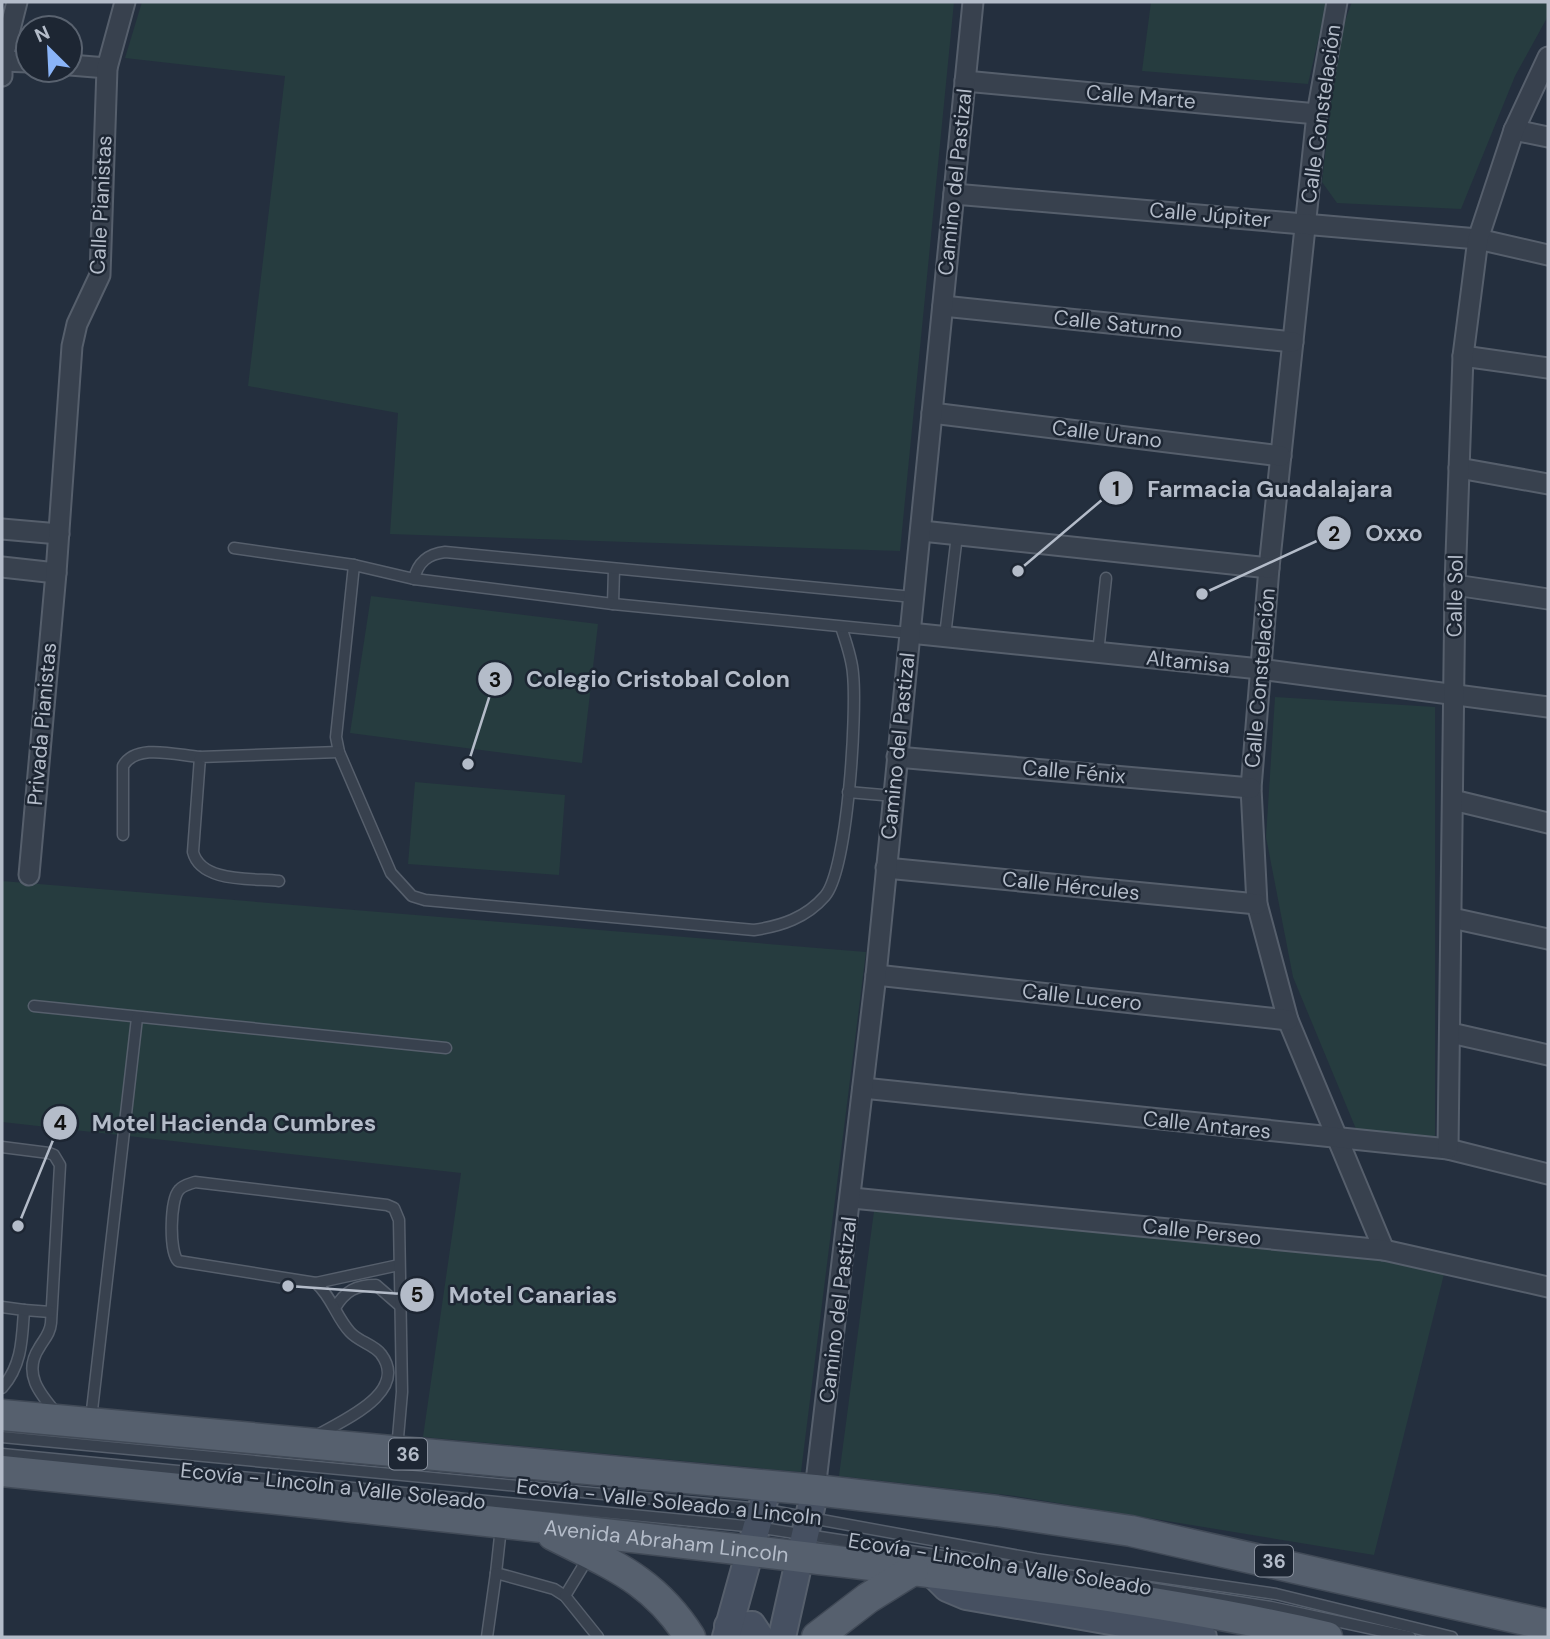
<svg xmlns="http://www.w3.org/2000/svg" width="1550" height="1639" font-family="'DM Sans',sans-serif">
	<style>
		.green { fill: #263c3f }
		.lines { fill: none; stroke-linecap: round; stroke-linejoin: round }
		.lane-casing { stroke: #565f6c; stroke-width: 13 }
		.street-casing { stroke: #565f6c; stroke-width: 23 }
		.secondary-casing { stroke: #565f6c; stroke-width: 30 }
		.primary-casing { stroke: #414a57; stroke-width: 33 }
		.lane { stroke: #38414e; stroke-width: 10 }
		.street { stroke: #38414e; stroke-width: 19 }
		.secondary { stroke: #465061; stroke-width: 26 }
		.primary { stroke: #56606e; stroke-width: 30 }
		.labels { text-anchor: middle; stroke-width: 5; stroke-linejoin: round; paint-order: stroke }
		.shield { fill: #1d2633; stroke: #878f9c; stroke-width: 2 }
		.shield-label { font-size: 19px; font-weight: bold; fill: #b4bcc9 }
		.street-label { font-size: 21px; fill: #b4bcc9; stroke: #1d2633 }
		.leader { fill: none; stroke: #b4bcc9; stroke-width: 2.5 }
		.callout-dot { fill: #b4bcc9; stroke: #1d2633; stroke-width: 2.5 }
		.mark-label { font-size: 21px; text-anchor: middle; font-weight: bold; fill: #111 }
		.callout-label { font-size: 23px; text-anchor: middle; font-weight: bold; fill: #b4bcc9; stroke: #1d2633; stroke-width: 5; stroke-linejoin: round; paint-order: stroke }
	</style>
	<rect width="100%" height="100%" fill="#242f3e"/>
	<g class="green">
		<polygon points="142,2 954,2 900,551 390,534 398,413 248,386 285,76 125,58"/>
		<polygon points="1151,2 1327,2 1308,84 1142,71"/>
		<polygon points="1352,2 1548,2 1548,16 1515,76 1461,209 1337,203 1322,182 1338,40"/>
		<polygon points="371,596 598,624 582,763 350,733"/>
		<polygon points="1275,697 1435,707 1435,1138 1356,1129 1293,977 1266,837"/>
		<polygon points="415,782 565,795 559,875 408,864"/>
		<polygon points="2,881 866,952 801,1472 423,1437 461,1173 2,1122"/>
		<polygon points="874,1211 1372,1259 1444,1274 1374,1555 1015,1496 839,1476"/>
	</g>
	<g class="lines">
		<g class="lane-casing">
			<g id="lane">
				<polyline points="234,548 354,565"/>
				<path d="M414,579L354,565L336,737L339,752L391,873L412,896L425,900L754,930C781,926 806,918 825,896C848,869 857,712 853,674C852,658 846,642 841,627"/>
				<polyline points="613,604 614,569"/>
				<path d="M910,633L613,604L414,579C418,562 428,554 445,552L913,597"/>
				<polyline points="945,636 957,535"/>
				<polyline points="1098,653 1106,578"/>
				<polyline points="848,792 894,796"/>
				<path d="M123,835V766C136,743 176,755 200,757"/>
				<path d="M279,881C252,878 201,883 193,852L200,757L339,752"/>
				<polyline points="34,1006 446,1048"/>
				<path d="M2,1147L49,1153L54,1155L60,1165L51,1323C50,1334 44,1339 39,1348C22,1374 41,1395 57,1414"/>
				<polyline points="316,1283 399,1265"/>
				<path d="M2,1307L24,1310C22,1340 22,1365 2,1388"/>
				<path d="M335,1308C345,1291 356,1285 376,1285L399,1305"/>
				<polyline points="24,1310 51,1312"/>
				<polyline points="91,1419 137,1018"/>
				<path d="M316,1436C341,1421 410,1393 381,1354C373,1344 359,1342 350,1332C336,1317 332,1297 316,1283L178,1261C169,1251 170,1200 179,1190C183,1185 190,1184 195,1182L387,1205L394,1208L399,1220L402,1392L397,1449"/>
				<polyline points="2,1437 761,1509 1036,1559 1276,1594 1452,1637"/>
				<polyline points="2,1454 756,1527 1271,1607 1410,1637"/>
				<polyline points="501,1527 496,1573 554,1589 565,1596 598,1637"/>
				<polyline points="565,1596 588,1558"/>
				<polyline points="487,1637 496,1573"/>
			</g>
		</g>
		<g class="street-casing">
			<g id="street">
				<polyline points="1337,2 1317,114 1269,568 1251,788 1257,904 1288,1020 1384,1250"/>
				<polyline points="2,61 28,62"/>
				<polyline points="70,65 107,68"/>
				<polyline points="2,76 2,61 17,2"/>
				<polyline points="965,81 1317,114"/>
				<polyline points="1514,130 1548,137"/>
				<polyline points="954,194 1478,239 1548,255"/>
				<polyline points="943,306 1293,342"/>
				<polyline points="1463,356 1548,368"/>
				<polyline points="932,413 1281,456"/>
				<polyline points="1459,468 1548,484"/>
				<polyline points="2,529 59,534"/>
				<polyline points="922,531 1269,568"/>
				<polyline points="2,567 56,573"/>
				<polyline points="1455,585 1548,599"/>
				<polyline points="910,633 1260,669 1548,707"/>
				<polyline points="897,757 1251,788"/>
				<polyline points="1453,800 1548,823"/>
				<polyline points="886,868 1257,904"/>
				<polyline points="29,875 56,573 72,346 77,324 100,275 107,68 125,2"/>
				<polyline points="1452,918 1548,939"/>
				<polyline points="876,975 1288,1020"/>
				<polyline points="1451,1033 1548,1055"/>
				<polyline points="863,1088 1448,1149 1548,1174"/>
				<polyline points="1448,1149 1455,585 1463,356 1478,239 1514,130 1548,57"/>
				<polyline points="852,1198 1384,1250 1548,1287"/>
				<polyline points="815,1490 876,975 973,2"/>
			</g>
		</g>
		<g class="secondary-casing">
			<g id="secondary">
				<polyline points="930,1571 947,1588 966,1596 1203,1637"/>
				<polyline points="728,1626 752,1625 760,1637"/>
				<polyline points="726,1637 768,1486"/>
				<polyline points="782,1637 815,1490"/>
			</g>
		</g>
		<g class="primary-casing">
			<g id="primary">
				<polyline points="2,1415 815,1490 997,1511 1131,1531 1548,1625"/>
				<path id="s1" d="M2,1471C269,1498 536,1525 803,1557C979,1578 1154,1597 1327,1637"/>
				<path d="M553,1535C612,1565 653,1579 690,1637"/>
				<polyline points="817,1637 868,1598 913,1570"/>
			</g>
		</g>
		<use href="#lane" class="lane"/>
		<use href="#street" class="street"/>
		<use href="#secondary" class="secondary"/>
		<use href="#primary" class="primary"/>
	</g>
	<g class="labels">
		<g class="shield">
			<rect x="389" y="1438.5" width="38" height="31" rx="5"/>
			<rect x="1255" y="1545.5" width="38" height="31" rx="5"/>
		</g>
		<g class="shield-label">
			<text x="408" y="1461">36</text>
			<text x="1274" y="1568">36</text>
		</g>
		<g class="street-label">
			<text transform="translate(1141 97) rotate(5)" y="7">Calle Marte</text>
			<text transform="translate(1321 114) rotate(-82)" y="7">Calle Constelación</text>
			<text transform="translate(955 182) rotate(-84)" y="7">Camino del Pastizal</text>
			<text transform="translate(101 205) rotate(-87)" y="7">Calle Pianistas</text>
			<text transform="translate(1210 215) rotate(5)" y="7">Calle Júpiter</text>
			<text transform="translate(1118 324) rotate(6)" y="7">Calle Saturno</text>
			<text transform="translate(1107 434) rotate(7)" y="7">Calle Urano</text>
			<text transform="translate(1455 596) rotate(-89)" y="7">Calle Sol</text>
			<text transform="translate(1188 662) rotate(6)" y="7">Altamisa</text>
			<text transform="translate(1260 678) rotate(-85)" y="7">Calle Constelación</text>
			<text transform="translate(42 724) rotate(-85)" y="7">Privada Pianistas</text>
			<text transform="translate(898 746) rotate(-84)" y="7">Camino del Pastizal</text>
			<text transform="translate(1074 772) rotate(5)" y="7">Calle Fénix</text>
			<text transform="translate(1071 886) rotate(6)" y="7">Calle Hércules</text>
			<text transform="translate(1082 997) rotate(6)" y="7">Calle Lucero</text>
			<text transform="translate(1207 1125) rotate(6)" y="7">Calle Antares</text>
			<text transform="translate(1202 1232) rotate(6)" y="7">Calle Perseo</text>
			<text transform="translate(838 1310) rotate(-83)" y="7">Camino del Pastizal</text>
			<text transform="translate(333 1486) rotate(6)" y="7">Ecovía - Lincoln a Valle Soleado</text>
			<text transform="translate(669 1502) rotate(6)" y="7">Ecovía - Valle Soleado a Lincoln</text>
			<text dy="7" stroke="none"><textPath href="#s1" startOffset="668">Avenida Abraham Lincoln</textPath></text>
			<text transform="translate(1000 1564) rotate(9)" y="7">Ecovía - Lincoln a Valle Soleado</text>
		</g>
	</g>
	<path class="leader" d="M1018 571L1116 488M1202 594L1334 533M468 764L495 679M18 1226L60 1123M288 1286L417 1295"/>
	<g class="callout-dot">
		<circle cx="1018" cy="571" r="7"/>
		<circle cx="1202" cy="594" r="7"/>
		<circle cx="468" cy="764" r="7"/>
		<circle cx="18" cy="1226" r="7"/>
		<circle cx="288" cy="1286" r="7"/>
		<circle cx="1116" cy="488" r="18"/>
		<circle cx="1334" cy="533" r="18"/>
		<circle cx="495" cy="679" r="18"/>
		<circle cx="60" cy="1123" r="18"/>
		<circle cx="417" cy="1295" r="18"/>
	</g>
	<g class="mark-label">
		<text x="1116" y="496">1</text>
		<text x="1334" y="541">2</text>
		<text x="495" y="687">3</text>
		<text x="60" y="1130">4</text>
		<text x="417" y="1302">5</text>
	</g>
	<g class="callout-label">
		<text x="1270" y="497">Farmacia Guadalajara</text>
		<text x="1394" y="541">Oxxo</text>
		<text x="658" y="687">Colegio Cristobal Colon</text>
		<text x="234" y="1131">Motel Hacienda Cumbres</text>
		<text x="533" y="1303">Motel Canarias</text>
	</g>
	<rect width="1550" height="1639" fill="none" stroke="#b4bcc9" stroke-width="7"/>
	<g transform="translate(49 49) rotate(336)"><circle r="33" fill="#1d2633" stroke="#59626f" stroke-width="2"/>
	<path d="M0-5L12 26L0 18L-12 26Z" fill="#8ab4f8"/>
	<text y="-10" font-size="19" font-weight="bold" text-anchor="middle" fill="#b4bcc9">N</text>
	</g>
</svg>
